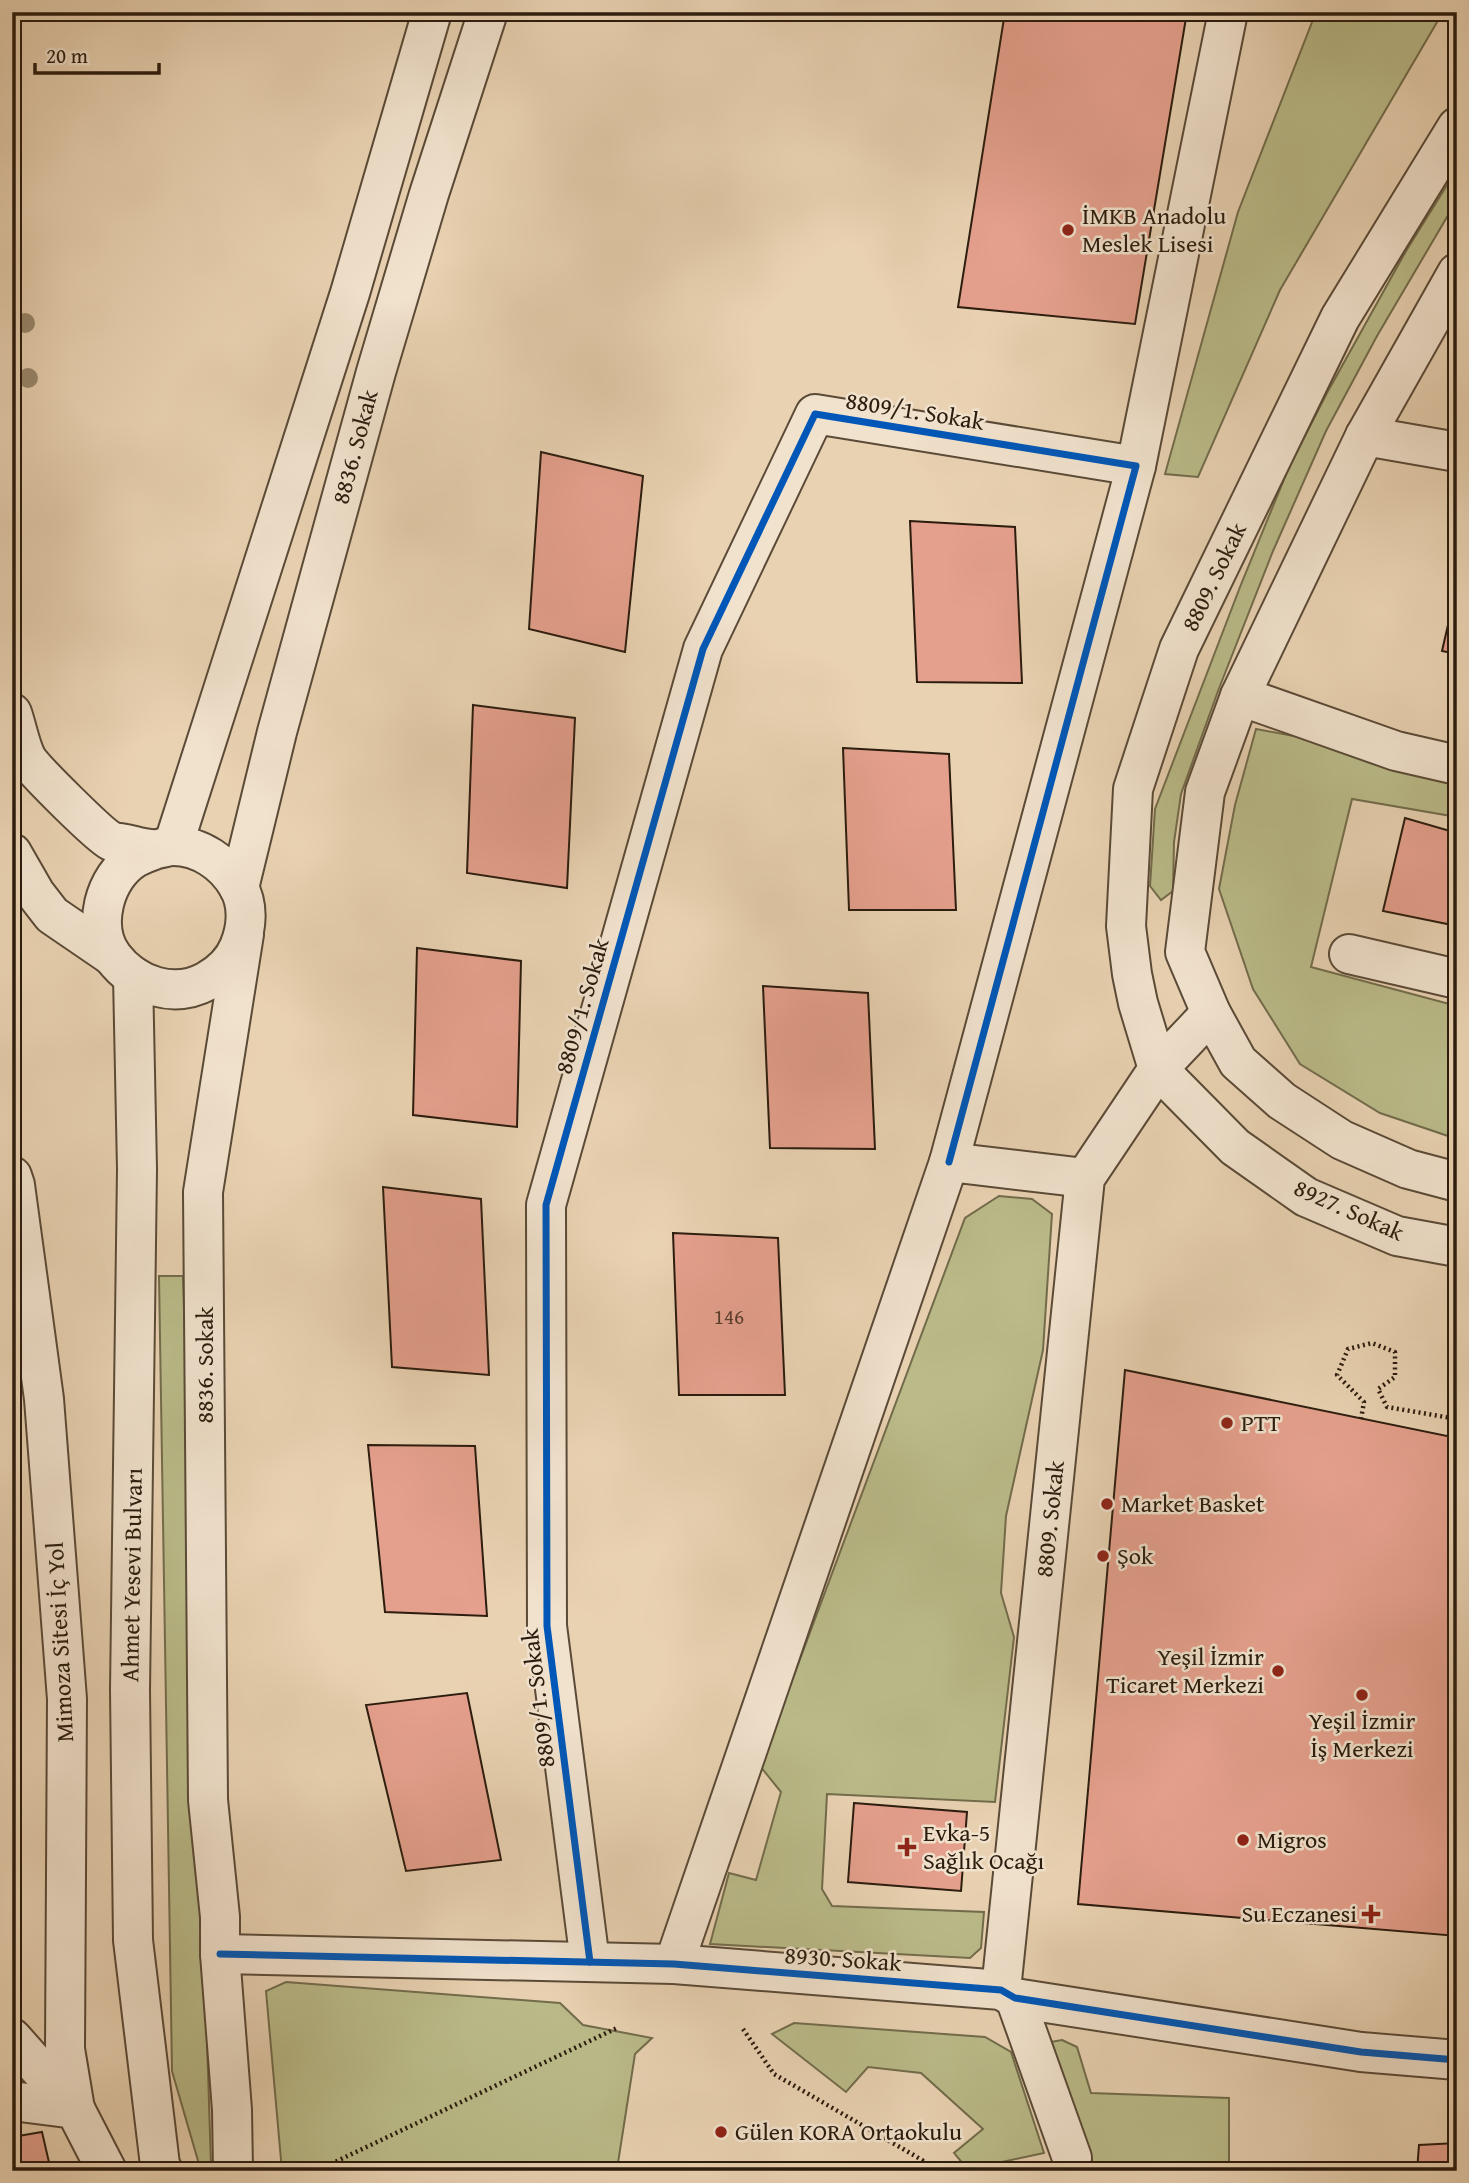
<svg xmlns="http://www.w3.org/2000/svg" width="1469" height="2183" font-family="'Gentium Book Plus',serif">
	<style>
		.green { fill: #babb89; stroke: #726c4c; stroke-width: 2 }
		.building { fill: #e5a08d; stroke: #2b1c0e; stroke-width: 2 }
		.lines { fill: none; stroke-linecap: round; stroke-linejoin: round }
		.minor-casing { stroke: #5a4a37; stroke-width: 42 }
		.path { stroke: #2b1c0e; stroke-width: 4.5; stroke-dasharray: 2 3.5; stroke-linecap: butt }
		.minor { stroke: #f1e2cd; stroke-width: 38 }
		.cycleway-casing { stroke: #f1e2cd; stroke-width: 11 }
		.cycleway { stroke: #0057b8; stroke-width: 7 }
		.tree { fill: #98886c }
		.poi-dot { fill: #8f2418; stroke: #f1e2cd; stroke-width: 2.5 }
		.labels { text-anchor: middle; stroke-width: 5; stroke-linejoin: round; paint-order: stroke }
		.number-label { font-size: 21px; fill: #5a3d2e }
		.poi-label { font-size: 24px; fill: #2b1c0e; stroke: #f1e2cd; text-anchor: start }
		.street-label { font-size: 24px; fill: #2b1c0e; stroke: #f1e2cd }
	</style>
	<rect width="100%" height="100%" fill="#e9d2b2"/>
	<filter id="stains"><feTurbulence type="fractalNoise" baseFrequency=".00286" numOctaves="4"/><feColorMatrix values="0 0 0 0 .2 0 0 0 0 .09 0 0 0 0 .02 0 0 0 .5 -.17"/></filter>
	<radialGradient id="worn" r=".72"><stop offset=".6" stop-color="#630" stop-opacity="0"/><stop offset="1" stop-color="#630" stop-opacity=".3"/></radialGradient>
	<g class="green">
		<polygon points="1316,12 1443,12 1280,290 1198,477 1165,474 1238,212"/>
		<polygon points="1457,169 1457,200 1377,336 1326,431 1273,551 1218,691 1181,794 1174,842 1173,891 1161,900 1150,886 1155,809 1240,587 1289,467 1327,393 1406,251"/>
		<polygon points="1256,729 1299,737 1457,783 1457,817 1352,799 1311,967 1457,1006 1457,1139 1380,1113 1300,1064 1253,989 1219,889 1235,805"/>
		<polygon points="999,1196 1032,1199 1052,1214 1043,1350 1006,1516 1001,1593 1014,1637 995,1802 827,1794 822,1889 832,1906 984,1912 981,1948 970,1958 710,1944 729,1873 756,1880 781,1792 760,1766 965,1218"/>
		<polygon points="159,1276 183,1276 211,2166 201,2171 172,2071"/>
		<polygon points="286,1982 560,2003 583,2025 652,2038 635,2054 618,2163 613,2171 282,2171 266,1991"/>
		<polygon points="794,2023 985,2037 1011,2052 1044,2153 992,2164 990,2171 969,2171 954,2153 983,2129 921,2073 868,2067 846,2092 772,2034"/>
		<polygon points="1062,2040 1077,2047 1091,2093 1229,2098 1229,2166 1184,2171 1096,2171 1045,2043"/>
	</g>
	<g class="building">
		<polygon points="1005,12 1187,12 1135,324 958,307"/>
		<polygon points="541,452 643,476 625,652 529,629"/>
		<polygon points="910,521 1015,527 1022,683 917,682"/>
		<polygon points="1457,586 1457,654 1442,651"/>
		<polygon points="473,705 575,718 567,888 467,873"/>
		<polygon points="843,748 949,754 956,910 849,910"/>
		<polygon points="1405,818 1457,833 1457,926 1383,911"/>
		<polygon points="417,948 521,961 517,1127 413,1115"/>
		<polygon points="763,986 868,993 875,1149 770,1148"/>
		<polygon points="383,1187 481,1199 489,1375 392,1367"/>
		<polygon points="673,1233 778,1238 785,1395 679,1395"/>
		<polygon points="1125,1370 1457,1438 1457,1936 1078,1904"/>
		<polygon points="368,1445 475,1446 487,1616 385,1612"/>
		<polygon points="12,1460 14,1460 21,1616 12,1616"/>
		<polygon points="467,1693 501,1860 406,1871 366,1705"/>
		<polygon points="12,1751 18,1888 12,1888"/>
		<polygon points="854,1803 967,1812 961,1891 848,1882"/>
		<polygon points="42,2132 51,2171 12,2171 12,2137"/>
		<polygon points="1457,2143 1457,2171 1417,2171 1419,2145"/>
	</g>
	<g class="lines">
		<g class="minor-casing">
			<g id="minor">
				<polyline points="1457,127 1340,318 1179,649 1133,789 1126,926 1132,974 1138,1003 1158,1069 1235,1147 1306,1197 1397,1236 1457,1247"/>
				<polyline points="1457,273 1365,436 1240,696 1205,792 1185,952 1211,1013 1238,1062 1282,1101 1342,1140 1408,1169 1457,1182"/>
				<polyline points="1365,436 1457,452"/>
				<polyline points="1240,696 1396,751 1457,765"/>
				<path d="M12,713C17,727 20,746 27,759C34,770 99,835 111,841C115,843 122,843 126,844C135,846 144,849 152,849C159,850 166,846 173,846C200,846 225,863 238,886C249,905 247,928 239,947C233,962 221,973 207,981C174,999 135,986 113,957C91,927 104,877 135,858C141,855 148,852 154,850"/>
				<polyline points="173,846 350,293 432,12"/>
				<polyline points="12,853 35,893 52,915 112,956"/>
				<polyline points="239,888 277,732 376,372 429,194 488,12"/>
				<polyline points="1349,954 1457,979"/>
				<polyline points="133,976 137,1169 130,1690 133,1940 160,2165 163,2171"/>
				<polyline points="949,1162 1136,466 1228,12"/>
				<polyline points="12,1176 15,1185 44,1399 67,1699 65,2049 75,2109"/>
				<polyline points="220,1954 674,1964 1001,1990 1015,1998 1361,2052 1457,2060"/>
				<polyline points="590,1962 547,1626 546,1205 703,649 815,414 1136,466"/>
				<polyline points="674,1964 949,1162 1085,1178"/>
				<polyline points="1001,1990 1085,1178 1158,1069 1211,1013"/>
				<polyline points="1015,1998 1072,2158"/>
				<polyline points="12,2038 75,2109"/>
				<polyline points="12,2101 75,2109 107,2171"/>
				<polyline points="233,2171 232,2110 220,1954 220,1917 208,1800 203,1192 244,934"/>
			</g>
		</g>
		<g class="path">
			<polyline points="1361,1419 1364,1402 1337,1375 1348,1349 1372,1343 1395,1352 1395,1377 1378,1389 1387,1407 1457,1419"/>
			<polyline points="743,2029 774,2074 922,2160 931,2171"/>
			<polyline points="316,2171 619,2027"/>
			<polyline points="1000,2171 1032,2164"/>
		</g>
		<use href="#minor" class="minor"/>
		<g class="cycleway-casing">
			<g id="cycleway">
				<polyline points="220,1954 674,1964 1001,1990 1015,1998 1361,2052 1457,2060"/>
				<polyline points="590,1962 547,1626 546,1205 703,649 815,414 1136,466 949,1162"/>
			</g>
		</g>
		<use href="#cycleway" class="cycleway"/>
	</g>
	<g class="tree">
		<circle cx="25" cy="323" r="10"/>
		<circle cx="28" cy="378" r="10"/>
	</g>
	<g class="poi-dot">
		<circle cx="1068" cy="230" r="7"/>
		<circle cx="1227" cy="1423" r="7"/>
		<circle cx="1107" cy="1504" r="7"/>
		<circle cx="1103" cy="1556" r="7"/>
		<circle cx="1278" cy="1671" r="7"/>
		<circle cx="1362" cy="1695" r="7"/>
		<circle cx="1243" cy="1840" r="7"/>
		<path d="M903.5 1836.5h7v7h7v7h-7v7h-7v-7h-7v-7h7z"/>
		<path d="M1367.5 1903.5h7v7h7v7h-7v7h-7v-7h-7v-7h7z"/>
		<circle cx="721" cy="2132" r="7"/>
	</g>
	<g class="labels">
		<g class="number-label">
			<text x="729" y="1324">146</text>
		</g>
		<g class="poi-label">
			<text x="1082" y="224">İMKB Anadolu<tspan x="1082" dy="28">Meslek Lisesi</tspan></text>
			<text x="1241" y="1431">PTT</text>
			<text x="1121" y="1512">Market Basket</text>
			<text x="1117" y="1564">Şok</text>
			<text x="1264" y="1665" text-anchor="end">Yeşil İzmir<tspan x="1264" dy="28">Ticaret Merkezi</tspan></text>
			<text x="1362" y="1729" text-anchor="middle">Yeşil İzmir<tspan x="1362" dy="28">İş Merkezi</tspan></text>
			<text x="923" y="1841">Evka-5<tspan x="923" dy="28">Sağlık Ocağı</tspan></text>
			<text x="1257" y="1848">Migros</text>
			<text x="1357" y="1922" text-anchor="end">Su Eczanesi</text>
			<text x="735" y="2140">Gülen KORA Ortaokulu</text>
		</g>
		<g class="street-label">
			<text transform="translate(915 411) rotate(9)" y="8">8809/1. Sokak</text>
			<text transform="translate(355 447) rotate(-75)" y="8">8836. Sokak</text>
			<text transform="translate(1214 577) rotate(-64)" y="8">8809. Sokak</text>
			<text transform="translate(582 1006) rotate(-74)" y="8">8809/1. Sokak</text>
			<text transform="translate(1349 1210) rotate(24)" y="8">8927. Sokak</text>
			<text transform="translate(205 1365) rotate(-90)" y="8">8836. Sokak</text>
			<text transform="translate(1050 1519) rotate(-84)" y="8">8809. Sokak</text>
			<text transform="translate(132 1575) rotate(-89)" y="8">Ahmet Yesevi Bulvarı</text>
			<text transform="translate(60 1642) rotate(-93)" y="8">Mimoza Sitesi İç Yol</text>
			<text transform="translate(538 1698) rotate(-97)" y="8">8809/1. Sokak</text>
			<text transform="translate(843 1959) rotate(4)" y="8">8930. Sokak</text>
		</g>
	</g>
	<rect width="1469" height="2183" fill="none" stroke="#e9d2b2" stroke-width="42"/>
	<rect x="14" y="14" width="1441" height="2155" fill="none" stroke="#2b1c0e" stroke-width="3.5"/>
	<rect x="21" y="21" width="1427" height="2141" fill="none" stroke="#2b1c0e" stroke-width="2"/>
	<path d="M35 63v10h124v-10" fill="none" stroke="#2b1c0e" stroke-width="3.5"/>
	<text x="46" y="63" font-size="21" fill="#2b1c0e" stroke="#f1e2cd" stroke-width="5" paint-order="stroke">20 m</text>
	<rect width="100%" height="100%" filter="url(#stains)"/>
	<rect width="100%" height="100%" fill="url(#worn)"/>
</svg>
